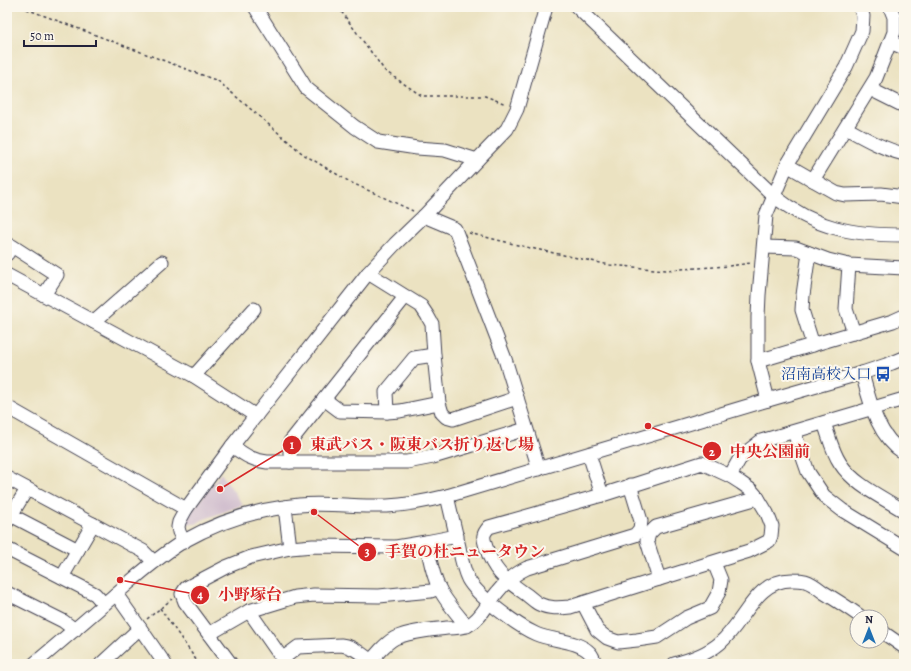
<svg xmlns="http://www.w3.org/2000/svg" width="911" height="671" font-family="Alegreya,'Noto Serif JP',serif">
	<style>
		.industrial { fill: #d0bdcd }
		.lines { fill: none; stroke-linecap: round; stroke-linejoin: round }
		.minor-casing { stroke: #403f4f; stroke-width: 15 }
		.path { stroke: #403f4f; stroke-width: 1.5; stroke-dasharray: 3 3; stroke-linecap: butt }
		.minor { stroke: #fff; stroke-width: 13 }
		.labels { text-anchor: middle; stroke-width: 4; stroke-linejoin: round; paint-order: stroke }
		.transit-label { font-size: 15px; fill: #164399; stroke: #fbf7ec; text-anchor: end }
		.leader { fill: none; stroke: #d62828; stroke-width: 1.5 }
		.callout-dot { fill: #d62828; stroke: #fbf7ec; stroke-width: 1.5 }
		.mark-label { font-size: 12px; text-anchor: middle; font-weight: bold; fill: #fff }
		.callout-label { font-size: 16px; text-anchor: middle; font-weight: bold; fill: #d62828; stroke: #fbf7ec; stroke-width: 4; stroke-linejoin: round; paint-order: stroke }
	</style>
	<rect width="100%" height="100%" fill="#fbf7ec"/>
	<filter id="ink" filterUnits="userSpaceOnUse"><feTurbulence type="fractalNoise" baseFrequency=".025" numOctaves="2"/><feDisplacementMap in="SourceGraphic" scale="8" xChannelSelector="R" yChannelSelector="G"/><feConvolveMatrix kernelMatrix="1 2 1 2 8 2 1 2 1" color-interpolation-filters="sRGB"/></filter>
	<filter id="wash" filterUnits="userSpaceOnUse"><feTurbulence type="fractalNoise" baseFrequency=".012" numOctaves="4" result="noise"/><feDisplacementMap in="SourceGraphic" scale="16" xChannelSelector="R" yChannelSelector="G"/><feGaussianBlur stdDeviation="0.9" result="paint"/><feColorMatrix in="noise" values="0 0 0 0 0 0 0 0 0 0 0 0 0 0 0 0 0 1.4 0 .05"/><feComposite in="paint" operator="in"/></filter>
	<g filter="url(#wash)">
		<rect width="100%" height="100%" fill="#ebe2c1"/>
		<polygon class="industrial" points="221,473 243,505 202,520 196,524 189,524 185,520"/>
	</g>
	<g filter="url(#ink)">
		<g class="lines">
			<g class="minor-casing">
				<g id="minor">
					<polyline points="255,7 306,88 355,127 378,142 417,148 445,150 477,160"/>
					<path d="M577,7L774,196C815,229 853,235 904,235"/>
					<polyline points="890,42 904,48"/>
					<polyline points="870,89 904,106"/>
					<path d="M846,128C864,138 883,149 904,154"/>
					<polyline points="787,165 846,67 862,31 863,16 860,7"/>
					<polyline points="813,180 836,193 845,195 881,194 904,197"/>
					<polyline points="424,216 455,229 505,359 539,469"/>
					<polyline points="764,247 796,248 828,260 849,265 904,268"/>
					<polyline points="809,253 803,295 802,310 813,345"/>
					<polyline points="7,254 12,246 57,275 44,295"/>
					<polyline points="849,265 846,309 854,333"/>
					<polyline points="368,273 421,306 427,315 432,324 434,355 439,403 442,413 446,417 453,419 517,398"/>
					<polyline points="7,275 194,376"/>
					<polyline points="254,309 194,376 256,416"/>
					<polyline points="94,322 162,262"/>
					<polyline points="758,361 893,321 904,316"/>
					<path d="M862,373C870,402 877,436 904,453"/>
					<polyline points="324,399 340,411 387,412 400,411 439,403"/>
					<polyline points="768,400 758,361 758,317 759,295 766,215 787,165 813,180 876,78 894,32 894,17 890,7"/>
					<polyline points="7,407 186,509"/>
					<polyline points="387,412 386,392 414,358 434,355"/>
					<path d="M824,423C829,436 832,451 840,463C854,485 882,497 904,511"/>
					<polyline points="794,432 808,472 824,496 842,510 904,548"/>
					<path d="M232,446C245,455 251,460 267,462H407L433,457L526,429"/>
					<polyline points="589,454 602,495"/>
					<polyline points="290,462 290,442 405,297"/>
					<path d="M702,463L730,476L741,483L751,490L758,498L767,513L772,526L771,536L769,541L749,551L659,579L570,607C560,608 549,609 539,604C535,602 531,598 527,595C506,580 494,573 486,547C483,537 482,535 489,527L602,495Z"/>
					<polyline points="730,476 739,460 748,451 761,441 904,399"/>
					<polyline points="7,478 143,551 154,562"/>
					<path d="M447,496C451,513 455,530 459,547C461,557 463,569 468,579C478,597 518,626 536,634C552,641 578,640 590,653C593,656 594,660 595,664"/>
					<polyline points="285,507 290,548"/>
					<polyline points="7,513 78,550"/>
					<polyline points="7,522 27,489"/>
					<polyline points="184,542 179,532 178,527 179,522 186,509 232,446 368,273 395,244 424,216 477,160 507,129 517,109 546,7"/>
					<path d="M426,542C430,558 432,574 439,588C446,602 457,614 467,626"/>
					<polyline points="7,549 95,594 104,604"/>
					<polyline points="62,577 93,524"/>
					<polyline points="659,579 647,541 649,534 656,527 758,498"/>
					<polyline points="7,593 63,621 75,630"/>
					<polyline points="116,594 140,628"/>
					<polyline points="583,603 597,630 607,638 618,642 637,640 657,637 686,618 710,608 719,592 721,580 714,563"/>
					<polyline points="249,611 286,664"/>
					<polyline points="881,631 904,647"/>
					<polyline points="209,634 249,611 295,597 314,595 379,596 431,591 439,588"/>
					<path d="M282,659L298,647L341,645C353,646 362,654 371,661"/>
					<path d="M34,664C64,639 94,613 124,587C143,571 162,554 184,541C214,524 250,512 284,507C318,501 353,507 387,506C408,505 427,501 447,496L768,400L862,373L892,363L904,358"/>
					<polyline points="101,664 140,628 165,664"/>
					<polyline points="231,664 185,602 182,594 186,588 226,567 251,557 290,548 313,546 396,547 426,542 457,536"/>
					<path d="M369,664C375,655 386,643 395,638C411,631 430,630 447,628C453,628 462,628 468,625C478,621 483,611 489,603C500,588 510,576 527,568L635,535L640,529L641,521L630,485"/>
					<path d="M674,664C690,660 707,654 720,643C745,622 755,579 793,580C797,580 801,580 805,581C812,583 818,588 823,592C836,600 849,608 861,617"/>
				</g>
			</g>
			<g class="path">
				<polyline points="21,7 218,81 303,154 350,182 413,211"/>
				<polyline points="338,7 385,71 422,96 485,96 506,104"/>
				<polyline points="469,233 526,247 610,265 666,270 729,266 751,263"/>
				<polyline points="160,608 199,664"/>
				<polyline points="147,619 172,599"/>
			</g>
			<use href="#minor" class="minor"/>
		</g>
	</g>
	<defs>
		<g id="bus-bare" transform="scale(1.2)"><path d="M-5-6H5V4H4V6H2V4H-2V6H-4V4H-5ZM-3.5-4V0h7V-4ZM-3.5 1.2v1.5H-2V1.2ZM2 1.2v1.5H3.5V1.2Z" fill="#1a4fb4" stroke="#fbf7ec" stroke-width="2.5" paint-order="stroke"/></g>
	</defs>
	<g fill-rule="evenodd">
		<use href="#bus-bare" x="883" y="374"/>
	</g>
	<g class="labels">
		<g class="transit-label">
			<text x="871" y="379">沼南高校入口</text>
		</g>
	</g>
	<path class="leader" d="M220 489L292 445M648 426L712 451M314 512L367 552M120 580L200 595"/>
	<g class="callout-dot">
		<circle cx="220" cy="489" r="4"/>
		<circle cx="648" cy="426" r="4"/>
		<circle cx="314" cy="512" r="4"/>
		<circle cx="120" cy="580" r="4"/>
		<circle cx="292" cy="445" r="10"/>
		<circle cx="712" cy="451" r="10"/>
		<circle cx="367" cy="552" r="10"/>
		<circle cx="200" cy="595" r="10"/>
	</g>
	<g class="mark-label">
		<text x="292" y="449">1</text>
		<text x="712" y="456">2</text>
		<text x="367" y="556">3</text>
		<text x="200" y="599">4</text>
	</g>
	<g class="callout-label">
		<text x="422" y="450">東武バス・阪東バス折り返し場</text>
		<text x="770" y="457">中央公園前</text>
		<text x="465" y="557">手賀の杜ニュータウン</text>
		<text x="250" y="600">小野塚台</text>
	</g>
	<rect width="911" height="671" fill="none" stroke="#fbf7ec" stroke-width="24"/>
	<g transform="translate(869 629)"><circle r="19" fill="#fbf7ec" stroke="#a4a2a5"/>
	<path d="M0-3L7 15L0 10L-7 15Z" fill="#1f6fb2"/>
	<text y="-6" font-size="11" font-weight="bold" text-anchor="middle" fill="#22223b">N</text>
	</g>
	<path d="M24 40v6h72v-6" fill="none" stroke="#22223b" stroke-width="2"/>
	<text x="30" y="40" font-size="12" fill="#22223b" stroke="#fbf7ec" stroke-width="3" paint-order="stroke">50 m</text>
</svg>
